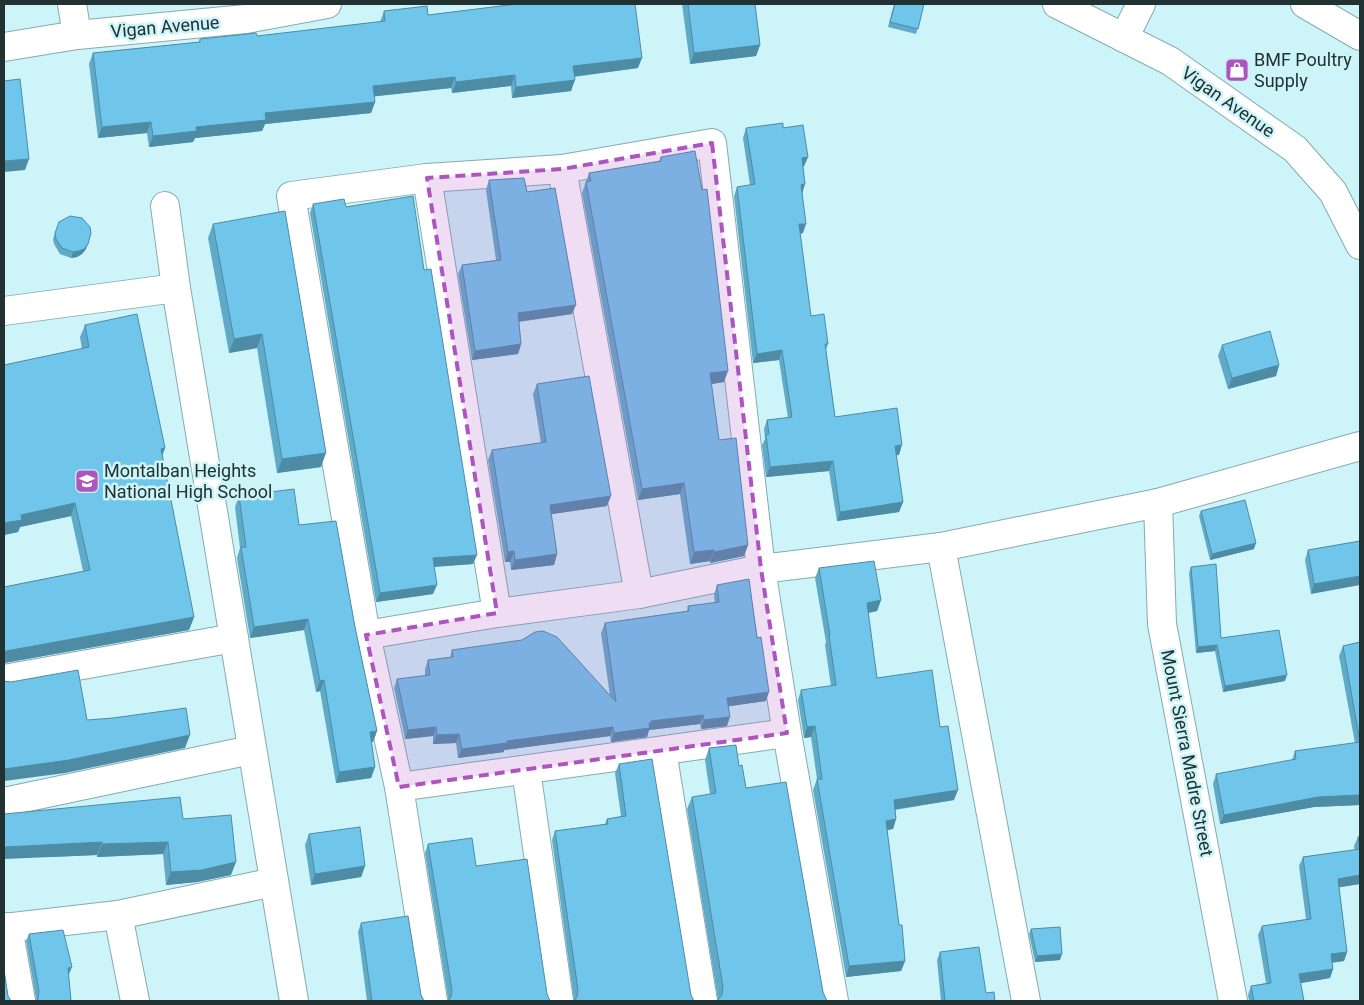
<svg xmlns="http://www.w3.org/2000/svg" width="1364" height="1005" font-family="Roboto,sans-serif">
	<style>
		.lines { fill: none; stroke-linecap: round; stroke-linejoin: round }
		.minor-casing { stroke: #86abaf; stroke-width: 30 }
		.minor { stroke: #fff; stroke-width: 28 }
		.wall { fill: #60aac9 }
		.shaded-wall { fill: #4e8ba4 }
		.building { fill: #70c6ea; stroke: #4e8ba4 }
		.marked { fill: #ad54c1; fill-opacity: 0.2; stroke: #ad54c1; stroke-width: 4; stroke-dasharray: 10 6; stroke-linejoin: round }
		.labels { text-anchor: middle; stroke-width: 5; stroke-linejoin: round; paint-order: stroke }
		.street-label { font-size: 18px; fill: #223233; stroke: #cdf4f8 }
		.poi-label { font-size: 18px; fill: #223233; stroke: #cdf4f8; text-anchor: start }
	</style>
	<rect width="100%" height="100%" fill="#cdf4f8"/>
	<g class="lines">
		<g class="minor-casing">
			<g id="minor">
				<polyline points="72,4 77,35"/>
				<polyline points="1057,4 1170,61 1295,149 1333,192 1360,245"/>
				<polyline points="1305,4 1360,36"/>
				<polyline points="1124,38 1141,4"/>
				<polyline points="4,47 77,35 246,19 327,4"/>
				<polyline points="562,169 639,594"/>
				<polyline points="427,178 497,613"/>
				<polyline points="165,206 176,288 294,1001"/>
				<polyline points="4,311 176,288"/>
				<polyline points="1158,503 1162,624 1233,1001"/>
				<polyline points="941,547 1026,1001"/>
				<polyline points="366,635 497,613 639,594 761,569 941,547 1158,503 1360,446"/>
				<polyline points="4,679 234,638"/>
				<polyline points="787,733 399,787 366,635 291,196 427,178 562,169 712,143 761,569 787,733 834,1001"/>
				<polyline points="662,751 703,1001"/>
				<polyline points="526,770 559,1001"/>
				<polyline points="399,787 433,1001"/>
				<polyline points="4,802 251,750"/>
				<polyline points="118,915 135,1001"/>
				<polyline points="8,927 21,1001"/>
				<polyline points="4,928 118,915 274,882"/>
			</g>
		</g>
		<use href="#minor" class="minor"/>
	</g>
	<g class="wall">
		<polygon points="682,4 755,4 760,45 756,56 690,64"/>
		<polygon points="894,4 924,4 916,34 888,27"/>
		<polygon points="384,11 428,15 638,68 574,77 571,91 512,98 511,86 452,93 451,88 375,96 375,102 371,113 265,124 262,131 195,138 193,142 149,147 147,133 98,138 89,64 93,53 199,42 200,39 257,36 380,22"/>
		<polygon points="746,128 783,128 808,157 804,166 803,167 802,193 803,233 800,234 811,316 828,344 826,350 835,417 899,455 896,455 903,502 899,512 837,521 829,471 766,477 762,445 765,439 764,429 767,420 788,418 779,360 753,363 734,196 737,187 750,185 743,138"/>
		<polygon points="661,157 724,382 711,384 719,440 748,545 744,556 710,563 710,561 690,564 680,494 638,500 582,193 589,173 659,161"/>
		<polygon points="489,180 527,192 572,314 519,322 521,344 518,354 472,360 458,274 462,265 496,260 486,190"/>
		<polygon points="313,204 346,207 424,270 473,564 434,567 433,594 376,602 310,213"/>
		<polygon points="59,222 86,249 82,254 77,257 71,258 60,254 54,244 53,239"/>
		<polygon points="213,224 321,467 277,473 257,348 229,353 208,238"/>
		<polygon points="85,325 165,448 162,456 194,617 189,630 4,663 4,587 83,571 71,516 20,527 18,532 4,535 4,365 82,349 80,337"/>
		<polygon points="1222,345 1279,365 1276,376 1228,389 1218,356"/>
		<polygon points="537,384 607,506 551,514 557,554 554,565 511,570 510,562 505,562 488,460 492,450 541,443 533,394"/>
		<polygon points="239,496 299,525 355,627 377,731 373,742 371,742 375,767 371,778 336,783 320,691 316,692 304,630 250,638 237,558 240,548 235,507"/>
		<polygon points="1201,511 1254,549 1210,560 1199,516"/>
		<polygon points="1360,541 1311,594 1305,560 1308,550"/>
		<polygon points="1191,567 1221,638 1285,681 1223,692 1215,651 1196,653 1189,573"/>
		<polygon points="819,568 881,600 877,611 868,613 877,678 940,727 954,800 895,810 896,819 893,829 887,830 899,925 905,961 901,971 846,977 813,790 817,779 811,737 804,738 798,700 801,690 831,686 825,645 826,642 815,578"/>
		<polygon points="717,585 766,701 728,706 727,726 701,729 700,724 649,730 647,737 611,742 610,736 504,750 504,752 458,758 456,743 433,744 433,736 405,739 394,688 397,679 425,676 425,669 428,660 450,657 452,650 610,696 601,633 605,623 687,611 688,606 715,603 714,595"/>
		<polygon points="1360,642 1360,805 1314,807 1220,824 1213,784 1216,774 1292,760 1295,751 1355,743 1339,656 1343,646"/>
		<polygon points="709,748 739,766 746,788 823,992 718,1000 687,809 692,797 710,794 705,760"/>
		<polygon points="619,764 691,995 574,1001 552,840 555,831 605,824 607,819 621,816 615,773"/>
		<polygon points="183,819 231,875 197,882 166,885 163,854 97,857 97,855 51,857"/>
		<polygon points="309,834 365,866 361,877 311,885 305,845"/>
		<polygon points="1360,836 1360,884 1339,887 1347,952 1344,961 1332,963 1333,969 1330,978 1300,983 1304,1001 1249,1001 1248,995 1251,986 1266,983 1258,935 1262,926 1306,919 1299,866 1303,857 1355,850 1354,846 1358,837"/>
		<polygon points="428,844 476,866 547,994 448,1001 448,999 425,853"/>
		<polygon points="361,923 421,995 424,1001 367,1001 358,932"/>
		<polygon points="1031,929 1060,960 1035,962 1029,934"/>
		<polygon points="29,934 69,974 68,974 71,1001 36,1001 36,999 26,941"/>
		<polygon points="940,952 986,993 995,1001 941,1001 937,960"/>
	</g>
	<g class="shaded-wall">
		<polygon points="760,45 756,56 690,64 694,53"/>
		<polygon points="642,58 638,68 569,77 573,66"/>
		<polygon points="515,75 511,86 452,93 456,82"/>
		<polygon points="455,77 451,88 369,97 373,86"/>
		<polygon points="575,80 571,91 512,98 516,87"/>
		<polygon points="375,102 371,113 265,124 262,131 195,138 193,142 149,147 153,136 265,113"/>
		<polygon points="151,122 147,133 98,138 102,127"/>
		<polygon points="808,157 804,166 798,167 802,158"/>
		<polygon points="29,159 25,170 4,172 4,161"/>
		<polygon points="805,184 802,194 801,185"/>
		<polygon points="799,224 806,224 803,233 795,234"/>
		<polygon points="88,244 86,249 82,254 77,257 71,258 73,252"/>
		<polygon points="576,305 572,314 514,322 518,313"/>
		<polygon points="262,334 257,348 229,353 234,339"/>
		<polygon points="521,344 518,354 472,360 475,351"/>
		<polygon points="782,350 779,360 753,363 757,354"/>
		<polygon points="1279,365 1276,376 1228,389 1232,378"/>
		<polygon points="728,371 724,382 706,385 710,373"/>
		<polygon points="902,445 899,455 891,456 895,446"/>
		<polygon points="165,448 160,461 161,449"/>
		<polygon points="326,453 321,467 277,473 282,459"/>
		<polygon points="833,461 829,471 766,477 770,467"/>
		<polygon points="684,483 680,494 638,500 642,489"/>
		<polygon points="611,496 607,506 546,515 550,505"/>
		<polygon points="903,502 899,512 837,521 840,512"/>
		<polygon points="75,503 71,516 20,527 18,532 4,535 4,523 21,515"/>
		<polygon points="1256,543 1254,549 1210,560 1212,554"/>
		<polygon points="748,545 744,556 710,563 714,552"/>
		<polygon points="714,550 710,561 690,564 694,552"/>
		<polygon points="514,551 510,562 505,562 508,552"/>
		<polygon points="557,554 554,565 511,570 515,560"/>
		<polygon points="477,555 473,564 430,567 433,558"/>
		<polygon points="1360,576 1360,585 1311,594 1314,584"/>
		<polygon points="437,585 433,594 376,602 380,593"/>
		<polygon points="881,600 877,611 863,614 867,603"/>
		<polygon points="194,617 189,630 4,663 4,652 6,651"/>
		<polygon points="308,619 304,630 250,638 254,627"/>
		<polygon points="1217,645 1215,651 1196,653 1198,647"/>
		<polygon points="1287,675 1285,681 1223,692 1225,686"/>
		<polygon points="324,680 320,691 316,692 320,681"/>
		<polygon points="769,692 766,701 724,707 727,698"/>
		<polygon points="703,715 700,724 649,730 647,737 611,742 614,733 651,721"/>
		<polygon points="730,717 727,726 701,729 704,720"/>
		<polygon points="815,726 811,737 804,738 807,727"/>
		<polygon points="436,727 433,736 405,739 408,730"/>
		<polygon points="613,727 610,736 504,750 504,752 458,758 462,749 507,741"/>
		<polygon points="377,731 373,742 366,743 370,732"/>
		<polygon points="459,734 456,743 433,744 437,735"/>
		<polygon points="190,735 185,748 65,773 4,781 4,769"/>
		<polygon points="375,767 371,778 336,783 339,772"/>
		<polygon points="958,790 954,800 890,810 894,800"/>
		<polygon points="1360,795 1360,805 1314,807 1220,824 1224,815 1318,797"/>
		<polygon points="896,819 893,829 882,831 886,821"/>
		<polygon points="102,842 97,855 4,859 4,847"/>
		<polygon points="168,842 163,854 97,857 102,844"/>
		<polygon points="236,862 231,875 197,882 166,885 171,872"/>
		<polygon points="365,866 361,877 311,885 315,874"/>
		<polygon points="1360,875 1360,884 1335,888 1338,879"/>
		<polygon points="1347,952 1344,961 1327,963 1331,954"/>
		<polygon points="1062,954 1060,960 1035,962 1037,956"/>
		<polygon points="905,961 901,971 846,977 849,966"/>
		<polygon points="72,967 69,974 65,975 68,968"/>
		<polygon points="1333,969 1330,978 1296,984 1299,974"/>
	</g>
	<g class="building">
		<polygon points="517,4 635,4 642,58 573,66 575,80 516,87 515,75 456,82 455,77 373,86 375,102 265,113 266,120 196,127 197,131 153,136 151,122 102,127 93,53 200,42 200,39 256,33 257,36 385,21 384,11 427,6 428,15"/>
		<polygon points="688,4 755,4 760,45 694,53"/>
		<polygon points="895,4 924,4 918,29 890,22"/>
		<polygon points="20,79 29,159 4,161 4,81"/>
		<polygon points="783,123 783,128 803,125 808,157 802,158 805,184 801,185 806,224 799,224 811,316 824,314 828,344 825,344 835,417 897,408 902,445 895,446 903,502 840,512 833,461 770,467 766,435 769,434 767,420 792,417 782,350 757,354 737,187 755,184 746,128"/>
		<polygon points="695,151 702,190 707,189 728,371 710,373 719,440 736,438 748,545 714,552 714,550 694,552 684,483 642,489 586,182 591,181 589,173 661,161 661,157"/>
		<polygon points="524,178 527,192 555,188 576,305 518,313 521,344 475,351 462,265 501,260 489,180"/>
		<polygon points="413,196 424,270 431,269 477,555 433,558 437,585 380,593 313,204 344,199 346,207"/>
		<polygon points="285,211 326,453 282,459 262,334 234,339 213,224"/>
		<polygon points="70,216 82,218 90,227 91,233 88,244 84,249 79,251 73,252 62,248 56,239 55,233 59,222"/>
		<polygon points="137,314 165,448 161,449 194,617 6,651 4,652 4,587 90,570 75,503 21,515 22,520 4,523 4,365 89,347 85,325"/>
		<polygon points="1270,331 1279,365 1232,378 1222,345"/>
		<polygon points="589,376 611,496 550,505 557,554 515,560 514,551 508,552 492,450 546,442 537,384"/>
		<polygon points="294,489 299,525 336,521 355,627 377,731 370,732 375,767 339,772 324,680 320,681 308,619 254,627 241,547 246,547 239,496"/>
		<polygon points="1245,500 1256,543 1212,554 1201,511"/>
		<polygon points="1360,541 1360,576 1314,584 1308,550"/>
		<polygon points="874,561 881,600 867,603 877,678 932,670 940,727 948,726 958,790 894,800 896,819 886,821 899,925 902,925 905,961 849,966 817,779 822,779 815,726 807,727 801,690 836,685 829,635 830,635 819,568"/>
		<polygon points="1216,564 1221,638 1279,630 1287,675 1225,686 1217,645 1198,647 1191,567"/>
		<polygon points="749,579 757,638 761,637 769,692 727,698 730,717 704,720 703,715 651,721 652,723 649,723 650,728 614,733 613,727 507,741 507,743 462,749 459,734 437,735 436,727 408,730 397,679 430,675 428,660 453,657 452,650 522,640 535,632 543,631 557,637 616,702 605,623 689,611 688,606 719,602 717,585"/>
		<polygon points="1360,642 1360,795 1318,797 1224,815 1216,774 1296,759 1295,751 1360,742 1343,646"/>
		<polygon points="78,670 87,720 113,718 186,708 190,735 69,760 4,769 4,681 11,682"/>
		<polygon points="736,745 739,766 742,765 746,788 786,782 823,992 827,1001 717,1001 722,995 723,987 692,797 716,793 709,748"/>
		<polygon points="652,759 691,995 694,1001 574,1001 577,997 578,990 555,831 608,824 607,819 626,816 619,764"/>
		<polygon points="180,797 183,819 231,815 236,862 202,870 171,872 168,842 102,844 102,842 4,847 4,814"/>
		<polygon points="360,827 365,866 315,874 309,834"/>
		<polygon points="1360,836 1360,875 1338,879 1347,952 1331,954 1333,969 1299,974 1304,1001 1254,1001 1251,986 1271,983 1262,926 1311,919 1303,857 1360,849 1358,837"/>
		<polygon points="472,838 476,866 527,859 547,994 550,1001 448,1001 451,997 452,990 428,844"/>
		<polygon points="408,916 421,995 424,1001 372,1001 361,923"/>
		<polygon points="1060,927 1062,954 1037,956 1031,929"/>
		<polygon points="63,930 72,967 68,968 71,1001 37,1001 38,999 39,991 29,934"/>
		<polygon points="979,947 986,993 994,992 995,1001 945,1001 940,952"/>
		<polygon points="4,970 8,996 11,1001 4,1001"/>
	</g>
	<path class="marked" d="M712,143L761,569L787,733L399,787L366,635L497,613L427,178L562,169Z"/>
	<defs>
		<g id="shop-square" transform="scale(1.25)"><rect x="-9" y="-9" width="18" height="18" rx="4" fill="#ad54c1" stroke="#cdf4f8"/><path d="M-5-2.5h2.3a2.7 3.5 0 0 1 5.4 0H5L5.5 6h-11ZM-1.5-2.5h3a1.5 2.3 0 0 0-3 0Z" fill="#fff"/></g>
		<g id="school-square" transform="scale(1.25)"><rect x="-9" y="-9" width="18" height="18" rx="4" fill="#ad54c1" stroke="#cdf4f8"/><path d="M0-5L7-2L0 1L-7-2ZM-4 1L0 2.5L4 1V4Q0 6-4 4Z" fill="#fff"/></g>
	</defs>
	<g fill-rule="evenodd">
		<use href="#shop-square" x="1237" y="70"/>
		<use href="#school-square" x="87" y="481"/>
	</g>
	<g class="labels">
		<g class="street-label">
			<text transform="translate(165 27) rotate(-5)" y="6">Vigan Avenue</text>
			<text transform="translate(1228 102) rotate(35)" y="6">Vigan Avenue</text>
			<text transform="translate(1187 753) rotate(79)" y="6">Mount Sierra Madre Street</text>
		</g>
		<g class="poi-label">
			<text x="1254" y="66">BMF Poultry<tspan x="1254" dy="21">Supply</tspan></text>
			<text x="104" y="477">Montalban Heights<tspan x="104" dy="21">National High School</tspan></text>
		</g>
	</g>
	<rect width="1364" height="1005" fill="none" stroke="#223233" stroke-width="10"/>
</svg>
